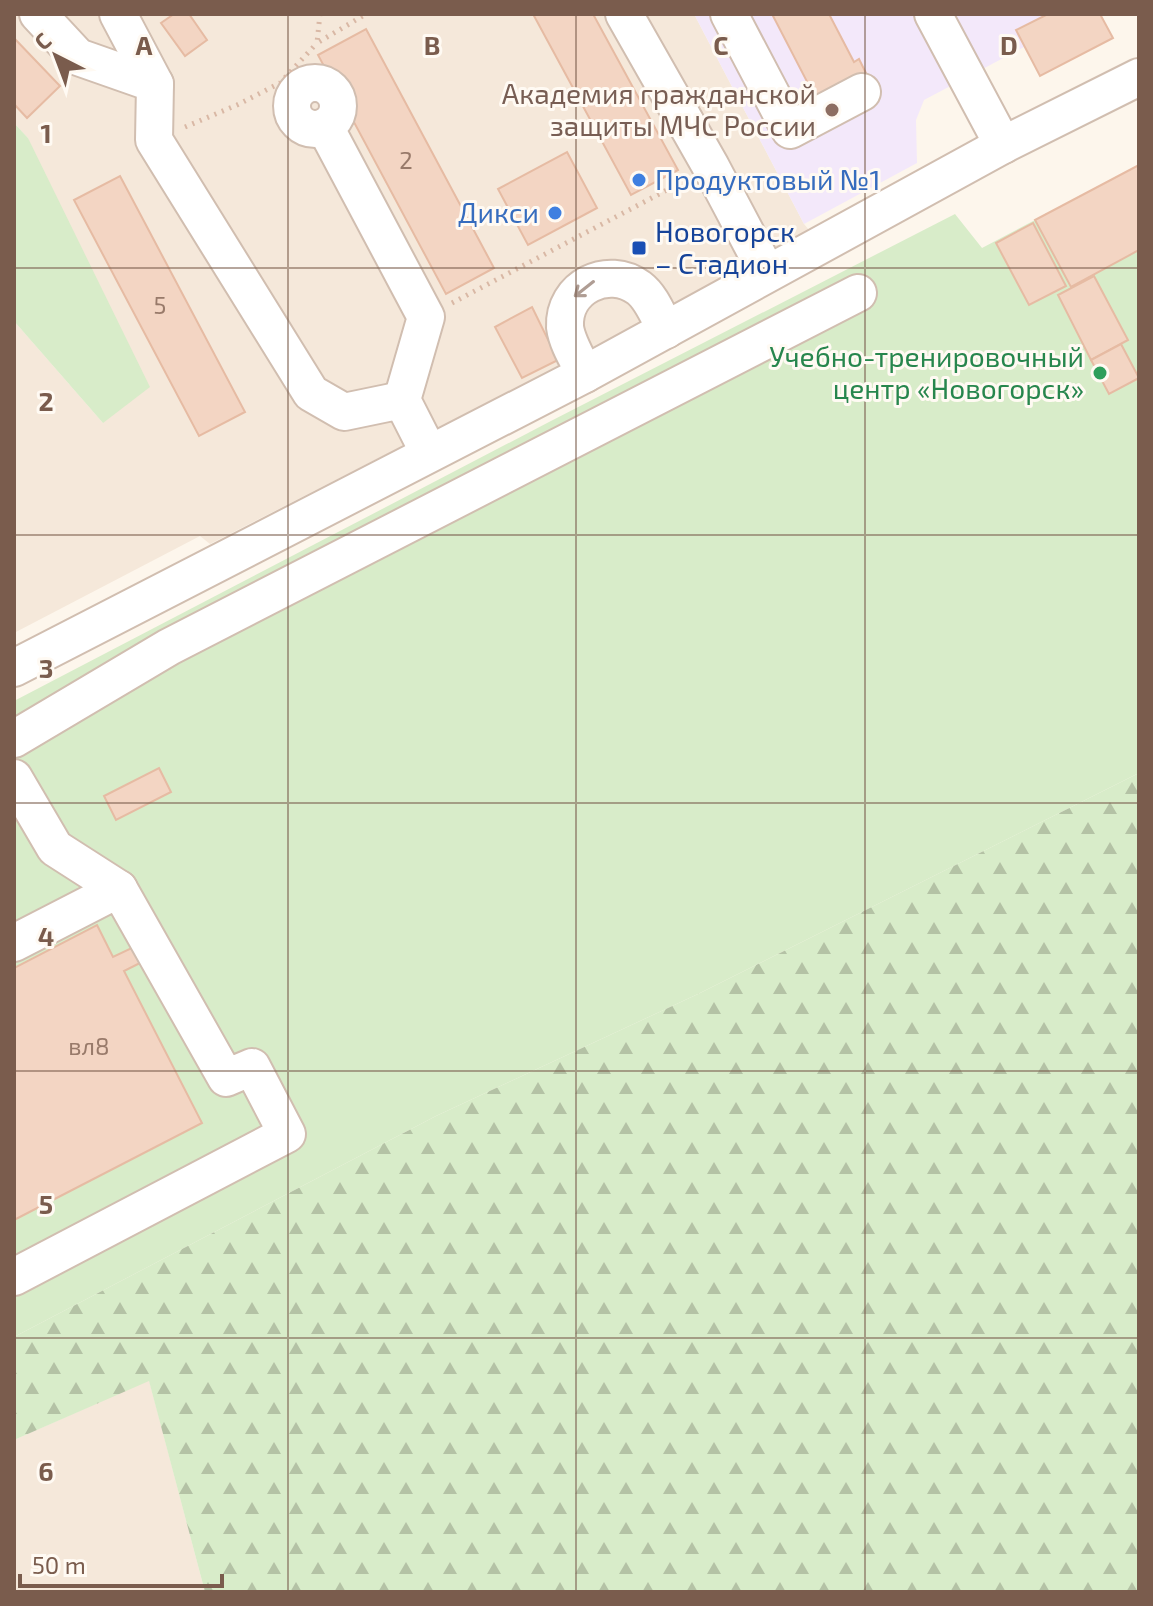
<svg xmlns="http://www.w3.org/2000/svg" width="1153" height="1606" font-family="'Exo 2',sans-serif">
	<style>
		.residential { fill: #f5e8da }
		.education { fill: #f3e8fa }
		.green { fill: #d8ecc9 }
		.forest { fill: url(#forest-firs) }
		.building { fill: #f3d5c3; stroke: #e6bba3; stroke-width: 2 }
		.lines { fill: none; stroke-linecap: round; stroke-linejoin: round }
		.minor-casing { stroke: #d1beb0; stroke-width: 40 }
		.path { stroke: #d9b8a5; stroke-width: 5; stroke-dasharray: 2 6; stroke-linecap: butt }
		.minor { stroke: #fff; stroke-width: 36 }
		.oneway { stroke: #af9d94 }
		.grid { fill: none; stroke: #7a5c4d; stroke-width: 2; stroke-opacity: 0.55 }
		.education-dot { fill: #8d6e63; stroke: #fffaf3; stroke-width: 3 }
		.shop-dot { fill: #3f7fe0; stroke: #fffaf3; stroke-width: 3 }
		.transit-dot { fill: #1a4fb4; stroke: #fffaf3; stroke-width: 3 }
		.leisure-dot { fill: #2e9e5b; stroke: #fffaf3; stroke-width: 3 }
		.labels { text-anchor: middle; stroke-width: 6; stroke-linejoin: round; paint-order: stroke }
		.number-label { font-size: 24px; fill: #987a6a }
		.education-label { font-size: 28px; fill: #785e54; stroke: #fffaf3; text-anchor: end }
		.shop-label { font-size: 28px; fill: #366cbe; stroke: #fffaf3; text-anchor: start }
		.transit-label { font-size: 28px; fill: #164399; stroke: #fffaf3; text-anchor: start }
		.leisure-label { font-size: 28px; fill: #27864d; stroke: #fffaf3; text-anchor: end }
		.grid-label { font-size: 26px; text-anchor: middle; font-weight: bold; fill: #7a5c4d; stroke: #fffaf3; stroke-width: 6; stroke-linejoin: round; paint-order: stroke }
	</style>
	<defs>
		<pattern id="forest-firs" width="22" height="20" patternUnits="userSpaceOnUse" patternTransform="scale(2)"><rect width="22" height="20" fill="#d8ecc9"/><path d="M5 1l3.5 6h-7zM16 11l3.5 6h-7z" fill="#b4c2a5"/></pattern>
	</defs>
	<rect width="100%" height="100%" fill="#fdf6ec"/>
	<g class="residential">
		<polygon points="14,14 694,14 804,224 814,236 210,544 200,536 14,633 14,321 103,423 28,138 14,123"/>
		<polygon points="149,1380 205,1592 14,1592 14,1440"/>
	</g>
	<polygon class="education" points="694,14 1100,14 1113,38 1040,76 1024,47 924,100 916,120 917,163 804,224"/>
	<g class="green">
		<polygon points="14,123 28,138 150,387 103,423 14,321"/>
		<polygon points="1139,165 1139,773 698,994 436,1116 14,1337 14,701 549,422 955,214 982,248"/>
	</g>
	<polygon class="forest" points="1139,773 1139,1592 205,1592 149,1381 14,1440 14,1337 436,1116 698,994"/>
	<g class="building">
		<polygon points="174,14 189,14 207,40 185,56 161,23"/>
		<polygon points="533,14 593,14 678,170 631,195"/>
		<polygon points="772,14 829,14 854,62 859,59 866,73 816,99"/>
		<polygon points="1048,14 1100,14 1113,38 1040,76 1016,30"/>
		<polygon points="366,29 494,268 446,294 318,55"/>
		<polygon points="14,38 60,86 27,118 14,104"/>
		<polygon points="567,152 597,208 528,245 498,189"/>
		<polygon points="1139,165 1139,250 1071,287 1035,220"/>
		<polygon points="120,176 245,412 199,436 74,200"/>
		<polygon points="1033,223 1066,286 1029,305 996,243"/>
		<polygon points="1094,276 1128,340 1091,360 1058,295"/>
		<polygon points="532,307 558,360 522,378 495,327"/>
		<polygon points="1121,344 1139,378 1109,394 1091,360"/>
		<polygon points="159,768 171,792 116,820 104,796"/>
		<polygon points="97,925 113,957 138,945 146,960 124,971 202,1123 14,1220 14,968"/>
	</g>
	<g class="lines">
		<g class="minor-casing">
			<g id="minor">
				<polyline points="38,14 78,57 155,84 154,140 311,393 344,412 402,400"/>
				<polyline points="118,14 155,84"/>
				<polyline points="624,14 711,167 767,273"/>
				<polyline points="729,14 790,130 862,92"/>
				<polyline points="933,14 1003,145"/>
				<circle cx="315" cy="106" r="23"/>
				<polyline points="325,127 426,317 402,400 429,453"/>
				<path d="M585,374C578,360 567,343 565,327C563,287 608,265 639,288C652,298 658,316 666,330"/>
				<polyline points="14,668 585,374 1003,145 1139,77"/>
				<polyline points="14,739 169,647 858,293"/>
				<polyline points="14,778 55,848 119,889"/>
				<polyline points="14,943 119,889 226,1078 252,1067 287,1134 14,1277"/>
			</g>
		</g>
		<g class="path">
			<polyline points="320,14 317,43 366,14"/>
			<polyline points="185,127 237,105 280,83 317,43"/>
			<polyline points="452,303 684,181"/>
		</g>
		<use href="#minor" class="minor"/>
	</g>
	<defs><path id="oneway-shaft" d="M-6 0H5M1.5-3L5.5 0L1.5 3" fill="none" stroke-width="1.6" stroke-linecap="round" stroke-linejoin="round" transform="scale(2)"/></defs>
	<use class="oneway" href="#oneway-shaft" transform="translate(584 289) rotate(142)"/>
	<path class="grid" d="M288,14V1592M576,14V1592M865,14V1592M14,268H1139M14,535H1139M14,803H1139M14,1071H1139M14,1338H1139"/>
	<circle class="education-dot" cx="832" cy="110" r="8"/>
	<g class="shop-dot">
		<circle cx="639" cy="180" r="8"/>
		<circle cx="555" cy="213" r="8"/>
	</g>
	<rect class="transit-dot" x="631" y="240" width="16" height="16" rx="4"/>
	<circle class="leisure-dot" cx="1100" cy="373" r="8"/>
	<g class="labels">
		<g class="number-label">
			<text x="406" y="169">2</text>
			<text x="160" y="314">5</text>
			<text x="89" y="1055">вл8</text>
		</g>
		<g class="education-label">
			<text x="816" y="104">Академия гражданской<tspan x="816" dy="32">защиты МЧС России</tspan></text>
		</g>
		<g class="shop-label">
			<text x="655" y="190">Продуктовый №1</text>
			<text x="539" y="223" text-anchor="end">Дикси</text>
		</g>
		<g class="transit-label">
			<text x="655" y="242">Новогорск<tspan x="655" dy="32">– Стадион</tspan></text>
		</g>
		<g class="leisure-label">
			<text x="1084" y="367">Учебно-тренировочный<tspan x="1084" dy="32">центр «Новогорск»</tspan></text>
		</g>
	</g>
	<g class="grid-label">
		<text x="144" y="55">A</text>
		<text x="432" y="55">B</text>
		<text x="721" y="55">C</text>
		<text x="1009" y="55">D</text>
		<text x="46" y="143">1</text>
		<text x="46" y="411">2</text>
		<text x="46" y="678">3</text>
		<text x="46" y="946">4</text>
		<text x="46" y="1214">5</text>
		<text x="46" y="1481">6</text>
	</g>
	<rect width="1153" height="1606" fill="none" stroke="#7a5c4d" stroke-width="32"/>
	<g transform="translate(56 56) rotate(318)" stroke="#fffaf3" stroke-width="6" paint-order="stroke">
	<path d="M0-6L14 30L0 20L-14 30Z" fill="#7a5c4d"/>
	<text y="-12" font-size="22" font-weight="bold" text-anchor="middle" fill="#7a5c4d">С</text>
	</g>
	<path d="M20 1574v12h202v-12" fill="none" stroke="#7a5c4d" stroke-width="4"/>
	<text x="32" y="1574" font-size="24" fill="#7a5c4d" stroke="#fffaf3" stroke-width="6" paint-order="stroke">50 m</text>
</svg>
